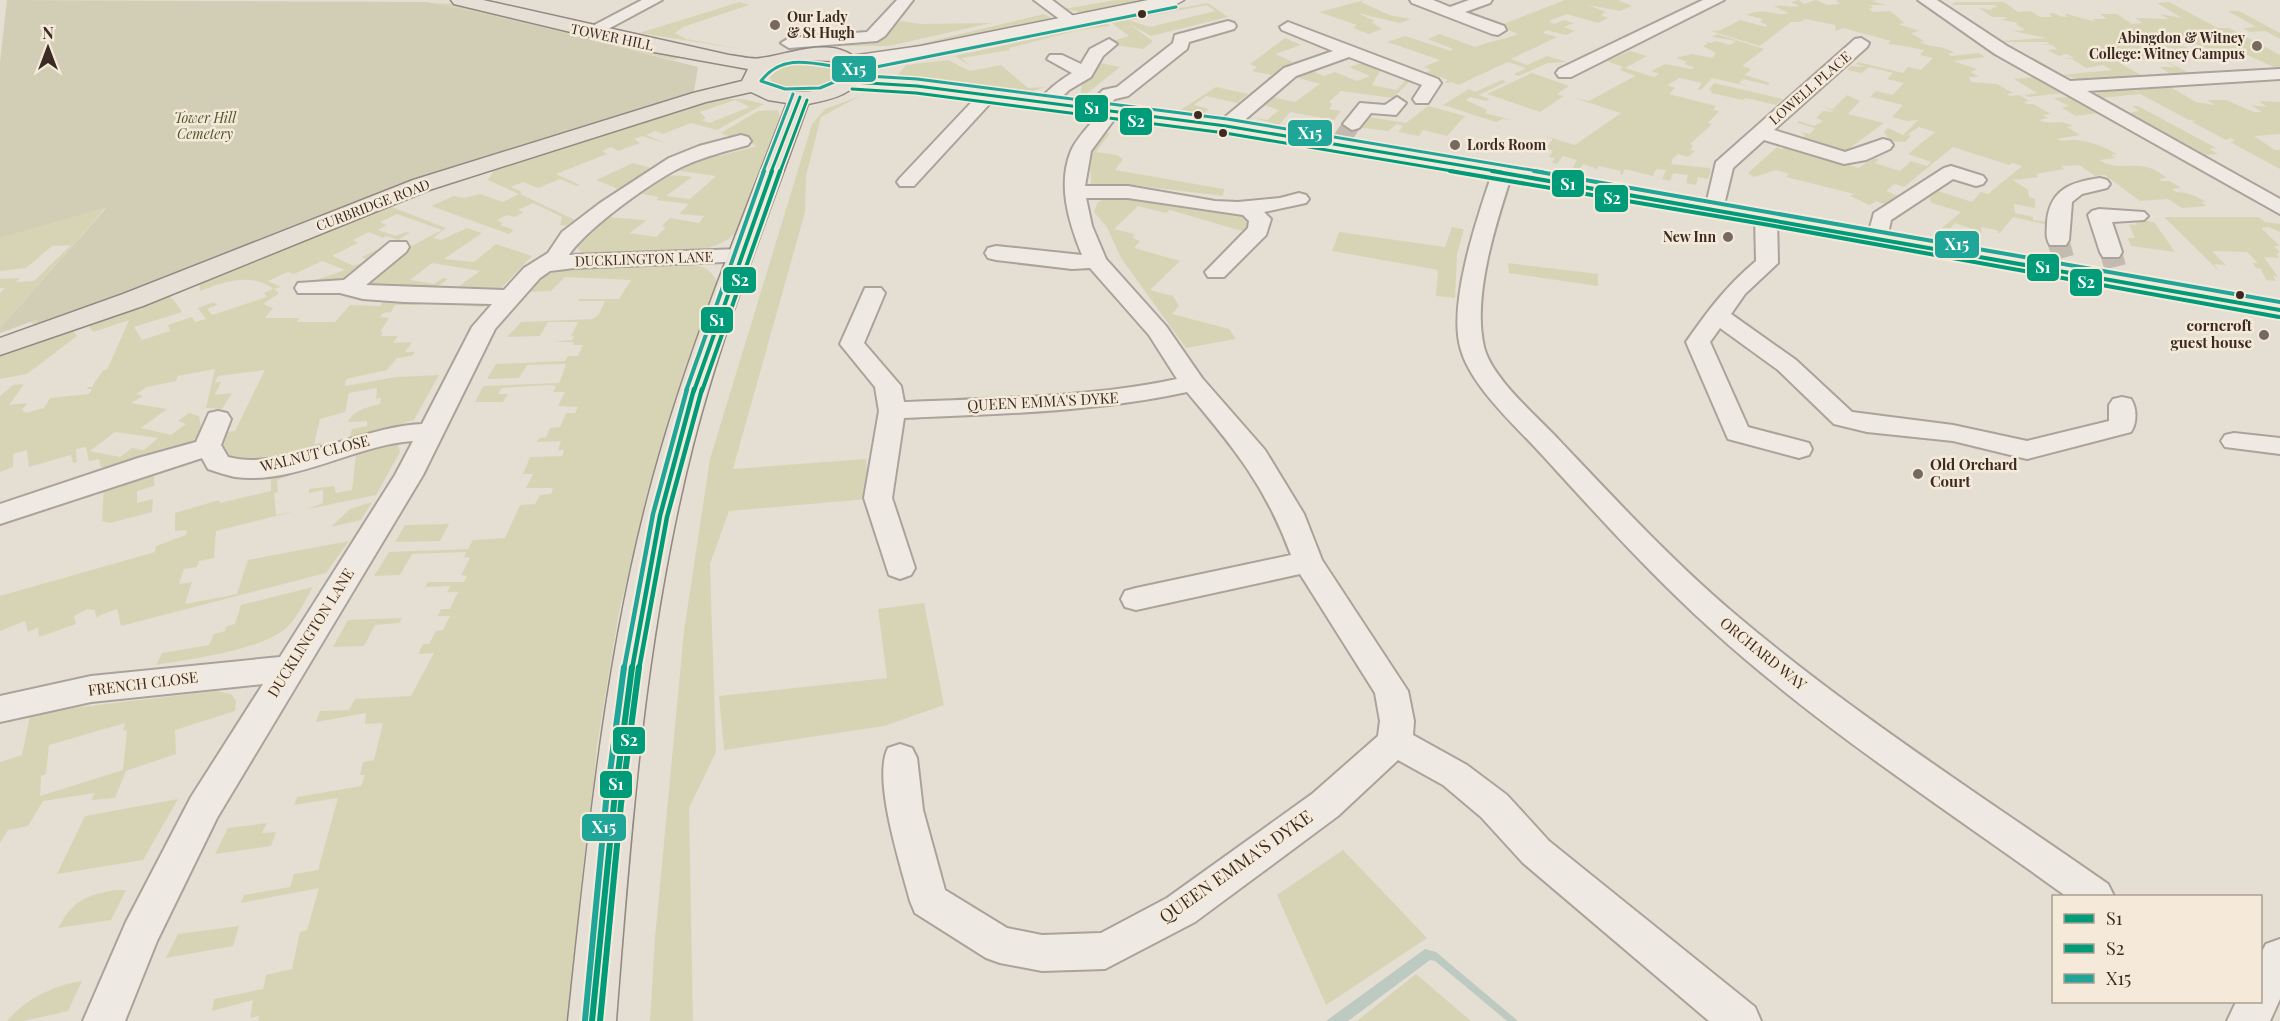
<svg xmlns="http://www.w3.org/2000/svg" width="2280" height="1021" font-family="'Playfair Display',serif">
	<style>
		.green { fill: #d7d4b6; fill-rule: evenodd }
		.cemetery { fill: #d1ceb5 }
		.water { fill: #bccac1 }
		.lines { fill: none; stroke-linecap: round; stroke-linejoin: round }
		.street-tunnel-far1 { stroke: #c3bab0; stroke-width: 18; stroke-dasharray: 18 9; stroke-linecap: butt }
		.street-tunnel { stroke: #c3bab0; stroke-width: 22; stroke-dasharray: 22 11; stroke-linecap: butt }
		.street-casing { stroke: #aba39b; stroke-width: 4 }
		.secondary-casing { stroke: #9b938b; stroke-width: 3 }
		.primary-casing { stroke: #918982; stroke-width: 3 }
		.street { fill: #eeeae3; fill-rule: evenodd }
		.secondary { fill: #eeeae3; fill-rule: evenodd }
		.primary { fill: #e6dfd6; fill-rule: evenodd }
		.bus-1-far3-casing { stroke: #f5eada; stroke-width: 6 }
		.bus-1-far2-casing { stroke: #f5eada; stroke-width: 8 }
		.bus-1-far1-casing { stroke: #f5eada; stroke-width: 9 }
		.bus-1-casing { stroke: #f5eada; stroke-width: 10 }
		.bus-2-far3-casing { stroke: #f5eada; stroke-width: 6 }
		.bus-2-far2-casing { stroke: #f5eada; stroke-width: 8 }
		.bus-2-far1-casing { stroke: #f5eada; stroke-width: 9 }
		.bus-2-casing { stroke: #f5eada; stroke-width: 10 }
		.bus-3-far3-casing { stroke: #f5eada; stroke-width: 6 }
		.bus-3-far2-casing { stroke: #f5eada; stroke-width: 8 }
		.bus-3-far1-casing { stroke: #f5eada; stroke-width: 9 }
		.bus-3-casing { stroke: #f5eada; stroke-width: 10 }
		.bus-1-far3 { stroke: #009b79; stroke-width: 3 }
		.bus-1-far2 { stroke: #009b79; stroke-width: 4 }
		.bus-1-far1 { stroke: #009b79; stroke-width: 4.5 }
		.bus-1 { stroke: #009b79; stroke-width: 6 }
		.bus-2-far3 { stroke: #009b79; stroke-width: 3 }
		.bus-2-far2 { stroke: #009b79; stroke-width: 4 }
		.bus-2-far1 { stroke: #009b79; stroke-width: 4.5 }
		.bus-2 { stroke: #009b79; stroke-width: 6 }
		.bus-3-far3 { stroke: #20a698; stroke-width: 3 }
		.bus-3-far2 { stroke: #20a698; stroke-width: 4 }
		.bus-3-far1 { stroke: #20a698; stroke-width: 4.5 }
		.bus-3 { stroke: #20a698; stroke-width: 6 }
		.bus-dot { fill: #3b2b22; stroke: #f5eada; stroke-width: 2 }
		.poi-dot { fill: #766a60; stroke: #f5eada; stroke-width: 2 }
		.labels { text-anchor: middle; stroke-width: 5; stroke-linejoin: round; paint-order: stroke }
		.far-poi-label { font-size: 14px; font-weight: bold; fill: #3b2b22; stroke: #f5eada; text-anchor: start }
		.far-street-label { font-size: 14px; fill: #3b2b22; stroke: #f5eada }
		.far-park-label { font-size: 14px; font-style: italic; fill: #50562a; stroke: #f5eada }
		.poi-label { font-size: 15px; font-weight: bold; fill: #3b2b22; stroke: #f5eada; text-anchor: end }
		.street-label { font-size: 15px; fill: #3b2b22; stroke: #f5eada }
		.near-street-label { font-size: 18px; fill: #3b2b22; stroke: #f5eada }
		.line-badge { stroke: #f5eada; stroke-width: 2 }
		.badge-label { font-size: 16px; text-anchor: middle; font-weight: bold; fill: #fff }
	</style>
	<rect width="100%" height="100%" fill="#e5ded3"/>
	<g class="green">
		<polygon points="1116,0 1156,0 1085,13 1064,9"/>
		<polygon points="1365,0 1361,2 1389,15 1411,19 1400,23 1357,13 1375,21 1371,22 1382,29 1369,34 1353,28 1357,25 1319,12"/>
		<path d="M1565,0H1618L1632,6L1620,11L1588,5L1606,12L1601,15L1608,18L1598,23L1567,14L1549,21L1554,24L1564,20L1574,23L1564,27L1575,31L1566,35L1546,30L1543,33L1557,37L1511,59L1527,65L1547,56L1567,62L1548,63L1518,76L1514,74L1526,68L1508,62L1458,85L1452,82L1444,83L1448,80L1438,76L1432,79L1421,75L1431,70L1424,67L1440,60L1387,42L1405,36L1451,51L1453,49L1428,39L1440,34L1475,47C1490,41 1503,40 1518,34L1498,26Z"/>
		<path d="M1799,0L1804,4L1816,0L1828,5L1840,4L1836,0H1879L1871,1L1887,5H1870L1873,8L1869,9L1873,12L1890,11L1905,23L1899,24L1919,31L1911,33L1924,41L1920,42C1931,48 1943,45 1955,53H1948L1951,56L1979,53L1985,57L1953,61L1977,69L1971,72L1979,77H1969L1971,82L1997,84L2013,93L2007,94L2010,96L2019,95L2029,101L2024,102L2027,104H2033L2051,114L2043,115L2048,118L2039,120C2050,126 2059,118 2073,126L2067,127L2080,135L2056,139C2064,143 2068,139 2076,140C2091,142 2103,146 2117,154L2111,155L2115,158L2100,160C2114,171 2134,162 2150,168C2156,170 2161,174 2167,178L2159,179L2162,181H2170L2181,188L2172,189L2176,192C2186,192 2197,196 2206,202H2201L2207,206L2182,208L2168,199L2140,201L2105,175L2095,176L2079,165L2061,166L2064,169L2036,174L2038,177L2013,180L2028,190L2029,197L2035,199V208L2014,204L2015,213L2033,217V220L2047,222L2048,225L2013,217L1999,234L1997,230L1981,227L1982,233L1969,231L1972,229L1955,223L1950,228H1942L1961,212L1932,203L1929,198L1938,191L1972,202L1981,192L1988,194L2022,166L2013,163L2009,165L1953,147L1904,187L1894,184L1886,191L1898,196L1886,205L1876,201L1870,205L1850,196L1854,194L1786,177L1789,174L1776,170L1754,177L1748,173L1777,147L1782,149L1788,145L1858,168L1874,158L1879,159L1875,163L1900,171L1911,161L1927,166L1931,162L1908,154L1935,132L1919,127L1908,134L1911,136L1905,142L1889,141L1884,132L1888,128L1903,135L1918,120L1907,121L1892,117L1903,105L1870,97L1876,91L1892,95L1904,83L1887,79L1893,73L1869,67L1862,73L1847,70L1851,66L1865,67L1856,64L1858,62L1903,73L1908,67L1921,70L1933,58L1920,55L1924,50C1910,47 1900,45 1888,44L1891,41L1843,28L1836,31L1835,25L1805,19L1800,22H1791L1760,46L1711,31L1721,30L1740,20L1766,27L1767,25L1760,22L1763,19L1747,15C1765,6 1776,18 1788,13L1774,6C1783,4 1790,8 1799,6L1791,2Z"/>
		<polygon points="740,2 749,5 683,27 675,33 686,39 747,50 639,33"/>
		<path d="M1956,2H2004L2018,12L2031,11L2040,17H2052L2049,13C2056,13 2060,17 2067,17L2065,14H2067L2096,22L2092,19H2107L2100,14H2117L2132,24L2143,23L2135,18L2168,19L2160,14L2182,18L2157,3L2169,2L2218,28H2229L2280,55V70L2234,49L2202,50L2206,48L2177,38L2186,44L2181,45L2197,53C2178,54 2162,42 2143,45L2153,51L2149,52L2189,73L2170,74L2160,67H2175L2162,59L2129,60L2115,54L2124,60L2118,62L2141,75L2083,80L2061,75L2112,70L2103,65L2086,68L2072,59L2062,58H2074L2067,54L2059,56L2047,50L2057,49L2052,45H2039L2050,44L2047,42H2003L2001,41L2046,38L2013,31L2025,30L2016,24L2018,23L1999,19H2007L2005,17H1992L1979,8L1993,10L1991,8L1997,7L1995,5H1951Z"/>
		<polygon points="432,3 457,4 682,56 674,60"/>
		<path d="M1208,3L1228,17L1151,36L1129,24L1153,41L1143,49L1114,45L1116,43L1109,42L1129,36L1109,21ZM1207,5L1215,11L1150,27L1128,20Z"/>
		<polygon points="2228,11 2239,11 2280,33 2280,39 2265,31 2250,32 2243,28 2256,27"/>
		<polygon points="1044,14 1050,17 1049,20 936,45 894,50"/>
		<polygon points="1093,20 1097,23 948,56 904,64 893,62"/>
		<polygon points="901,21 921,24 991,23 889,46 840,46 876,39"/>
		<polygon points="1106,23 1110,26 1078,30 1009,48 1010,50 962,58 969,65 955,56"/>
		<polygon points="1717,34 1764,49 1742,66 1751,69 1745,75 1770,83 1768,85 1743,79 1739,83 1747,86 1712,78 1701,90 1698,89 1702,83 1680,78 1667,85 1675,88 1669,94 1716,106 1713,110 1719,111 1708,123 1712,124 1690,144 1693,146 1690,150 1695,151 1688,157 1678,154 1673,158 1671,164 1709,168 1711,170 1708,179 1698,177 1696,185 1686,183 1688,175 1673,173 1670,181 1662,179 1666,170 1656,169 1653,176 1625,169 1622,175 1620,174 1621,171 1599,166 1597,169 1583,164 1578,171 1572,169 1577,160 1563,156 1557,164 1552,163 1555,158 1549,157 1553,151 1546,148 1553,139 1539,134 1575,145 1621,113 1571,97 1589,101 1635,76 1620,70 1623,67 1607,61 1630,51 1647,56 1625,68 1654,77 1659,74 1651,71 1665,64 1692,69 1694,67 1684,64 1687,62 1676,58 1692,54 1712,58 1716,53 1703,46 1708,43 1703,41 1711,43 1716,41 1730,45 1736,41 1712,37"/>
		<polygon points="1285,38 1301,45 1275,54 1293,62 1271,75 1252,71 1257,67 1250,64"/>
		<path d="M817,59L841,62L852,71C847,76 841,84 835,87C817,95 785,96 771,82L770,77L781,67Z"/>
		<polygon points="948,60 970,71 1001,65 1028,88 1046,87 1029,92 896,77 906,65"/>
		<polygon points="1365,62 1381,69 1372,85 1397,90 1405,80 1410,81 1393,98 1341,91 1329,102 1332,104 1329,109 1341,111 1334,120 1290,112 1279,125 1251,117 1267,120 1279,110 1264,105 1273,97 1295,102 1320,84 1295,77 1310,70 1324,76 1335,72 1357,81 1370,76 1349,67"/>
		<polygon points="1101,63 1120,67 1080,99 1082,83 1078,81"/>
		<polygon points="1532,73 1569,86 1557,94 1564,96 1540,112 1487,94"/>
		<polygon points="2035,77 2064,93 2028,97 2024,95 2037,93 2014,79"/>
		<polygon points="1502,80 1506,82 1479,95 1490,99 1486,101 1470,97 1466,100 1487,110 1485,113 1512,120 1503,119 1496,122 1443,105 1469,89 1475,92"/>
		<polygon points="1714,83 1783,99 1776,105 1746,98 1743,100 1711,93 1712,91 1709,90"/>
		<polygon points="2169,86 2196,102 2215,105 2207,100 2226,100 2254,112 2262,112 2251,105 2267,107 2259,101 2280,102 2280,134 2254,136 2275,150 2280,150 2280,169 2230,142 2235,141 2231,138 2226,140 2192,122 2197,121 2189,120 2140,94 2102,98 2097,94 2100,91 2130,88 2142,94 2133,88"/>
		<polygon points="1216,87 1248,94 1237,103 1206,96 1194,105 1209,109 1203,114 1179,111"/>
		<polygon points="1847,95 1860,101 1848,114 1884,123 1843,153 1802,139 1805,135 1800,132 1810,134 1815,128 1797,123 1799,121 1814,126 1823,121 1816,118 1823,111 1835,112 1823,107 1847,113 1833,109"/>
		<polygon points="860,96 821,117 806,176 805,212 733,469 866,459 868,499 729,511 710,564 716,752 689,808 693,1021 650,1021 655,938 684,631 710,459 812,124 825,109"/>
		<polygon points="2069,97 2099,113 2076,116 2062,108 2069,106 2053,98"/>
		<path d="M728,99H743L764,104L717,130L691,123L663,134L655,131L646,135L668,144L642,136L634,139L640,143L618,151L611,147L602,151L607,154L556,174L580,185L577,186L560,179L538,188L523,182L511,187L522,192L520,194L575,220L566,226L560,225L562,217L533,203L518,210L524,212L514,217L507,215L497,220L503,223L500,225L514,230L509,234L431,206L454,196L464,198L480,194L503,202L519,194L488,180L493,172L490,169L578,141L584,143L581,140L715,100ZM735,100L750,107L709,123L702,120L706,118L700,112Z"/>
		<polygon points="662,101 665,103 35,325 31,322 36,320 40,324 404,184"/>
		<polygon points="1428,106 1465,116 1447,136 1423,130 1419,136 1398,132 1403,126 1397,124 1388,131 1356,127 1358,123 1364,124 1369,117 1406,123"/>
		<polygon points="2132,106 2138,106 2216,148 2209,149 2218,154 2205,155 2128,113 2139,111"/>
		<path d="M778,110L780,119L738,228C722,262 623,254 590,256C583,254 577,251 577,243L605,217L647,220L630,233L656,237L666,227L662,226L670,218L699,223L704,216L679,214L689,204L656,200L659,197L638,193C662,177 663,173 692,177L666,196L690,199L716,176L673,170L711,154L720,156L757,146L740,138L736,139L721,133L758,111Z"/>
		<polygon points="1107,133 1110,133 1096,152 1117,155 1123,159 1115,170 1224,189 1223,196 1132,185 1091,185 1090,156"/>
		<polygon points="633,163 651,168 618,189 596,180"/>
		<path d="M467,177L392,207L446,228L433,238L441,240L467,228L482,233L444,259L474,262L496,244L532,256L500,289L454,290L480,271L432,263L410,280L434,284L443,278L448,279L433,290L372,285L370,279L391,257L442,230L397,214L380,222L387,225L378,230L396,236L406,232L410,233L398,240L387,236L383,238L369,232L353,240L358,243L332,256L354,266L367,260L362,257L376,250L386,254L341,282L313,281L345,270L322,261L294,274L288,272L268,281L281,287L274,289L279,293L263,304L273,308L265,318H299L297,322H335L350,305L380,306L386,298L487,301L483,307L420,301L417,305H395L391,312L383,313L380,317L389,318L380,332H383L381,336H398L393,343L410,342L411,344L405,352H415L412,356L397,358L387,370L346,379L345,386L396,377L439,375L414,420L349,440L352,429L367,426V421L348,422C352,411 370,406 380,404L381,398L376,399L377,388L349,393L345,412L320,419L314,444L323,443L317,448C289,455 255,468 226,455L222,444L228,432L235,431L265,370L218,376L215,382H221L215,395L232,393L222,409L206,408L215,369L178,376L176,381L147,387L136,394L143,396L131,403L167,409L141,428L171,435L186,424L178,421L189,413L199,416L202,433L194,442L106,468L101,467L99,459L89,461L86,447L76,449L77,462L73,463L71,455L29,467L27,450L13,454V467L0,472V396L13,385L24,384L9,405L27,403L22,410L26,413L44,408L50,398L89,394L92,389H87L88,387H92L103,370H107L129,320L93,332L88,325L135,307L143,310L138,306L167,295L173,299L182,312L134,327L142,340L170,331L168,325L192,317L195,322L206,319L198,308L214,302L217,305L207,309L212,315L267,297L264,293L273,289C252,272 223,282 200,291L199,282ZM115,432L158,438L144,450L132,448L120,457L90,451Z"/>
		<polygon points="1111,196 1242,215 1248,224 1242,231 1170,210 1166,213 1138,206 1114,229 1134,234 1133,238 1140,241 1134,248 1180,261 1150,290 1173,296 1179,306 1172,314 1229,329 1236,339 1186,348 1121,258 1107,227 1094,212 1098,202"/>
		<polygon points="107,206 0,328 0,293 5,288 0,288 0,279 20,278 16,282 34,281 71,245 52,246 26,268 0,271 0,238"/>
		<polygon points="2164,217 2259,217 2265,222 2280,224 2280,232 2268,227 2261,228 2280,246 2274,246 2280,252 2277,254 2279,258 2264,257 2278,277 2273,276 2276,281 2266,280 2261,269 2256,268 2253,263 2258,263 2247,252 2212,251 2226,265 2214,264 2219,271"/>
		<polygon points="2135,219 2154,222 2175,252 2131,246 2128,238 2135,238 2129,224 2137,225"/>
		<polygon points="1452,227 1464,229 1457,254 1455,298 1436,296 1438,270 1332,251 1339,232 1445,247"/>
		<path d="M683,263C697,264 713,268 717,283L661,444L619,612L597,746L571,1021H258L259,1016L250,1018L253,1000L212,1011L214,999L263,989L266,975L292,969L300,932L307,930L319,888L241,903L244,895L290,887L294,874L318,870L338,798L294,805L297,797L361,786L365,775H360L363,762L374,760L383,723L365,724L366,713L316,722L320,711L349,710L355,699L411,696L434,653L418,654L423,644H429L436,631L443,630L450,616H438L441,609H450L458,592H447L450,586L425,587L428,582H464L467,576L461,575L470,558L464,557L466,552L412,554L400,575L374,576L389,552L468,549L473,540L505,538L520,505L535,504L540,495L551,494L553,488H526L533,474H523L530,457L562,456L564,450H558L561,441L537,442L539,438L546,437L550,428L560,427L566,413H575L578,407L558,406L565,392H553L556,386L549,385L502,388L498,394H508L503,402H475L483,386L559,383L566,364L527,365L519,378L487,379L496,364L565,361L568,356H578L583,345H573L574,342H552L572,340L574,336H571L578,322H548L540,336L507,337L521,322L593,319L599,314L605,301H578L579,299H619L631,280L565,277L551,291L526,292L542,276L560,271L558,268Z"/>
		<polygon points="1508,263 1598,274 1598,286 1509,273"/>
		<polygon points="73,331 77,336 27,374 0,379 0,357"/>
		<polygon points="391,444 398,445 400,452 376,495 308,509 323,503 323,490 309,493 309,489 334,486 336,493 352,490 356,454 368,448 374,450"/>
		<polygon points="308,469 277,480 278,492 274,493 276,515 296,511 216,531 214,558 199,561 197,567 184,569 179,584 192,582 185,604 237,594 248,560 349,541 326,573 121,626 117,609 96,617 95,610 87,609 74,616 76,624 39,637 38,627 28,632 25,621 0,631 0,596 155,552 156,546 186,535 187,530 175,531 175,513 219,500 220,503 271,491 271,479"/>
		<polygon points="154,474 154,486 137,491 137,503 153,499 152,512 110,523 102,521 104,486"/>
		<polygon points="372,502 361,520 331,527 350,509"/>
		<polygon points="449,524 440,541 395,542 405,525"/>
		<path d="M313,587C306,599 300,612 291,623C270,650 189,659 156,665L162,653L209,645L214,634L225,631L227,626L235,624L241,605Z"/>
		<polygon points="924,603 944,705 884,726 724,750 719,696 887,678 878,609"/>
		<polygon points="402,618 399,623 375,625 364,646 333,647 348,620"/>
		<path d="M216,691L231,694L236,701L235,711L175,730L176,754L126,771L115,798L91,800L95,793L43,801L28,826L8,830L0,843V762L22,755L30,716L56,710ZM125,723L123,731L127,730L123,770L40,796L41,776L46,774L49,745Z"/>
		<polygon points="178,799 143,860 57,874 85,816"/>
		<polygon points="267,823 262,833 276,832 271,846 215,854 228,828"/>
		<polygon points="1343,850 1427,938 1326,1005 1277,895"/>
		<path d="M115,890H126L111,920L58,928C74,900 84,896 115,890Z"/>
		<polygon points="239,926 233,946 166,958 178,934"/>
		<polygon points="1416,974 1471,1021 1357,1021"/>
		<path d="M82,981L68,1011L24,1021H7C27,998 52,986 82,981Z"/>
	</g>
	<polygon class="cemetery" points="7,0 427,2 520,22 698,67 694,91 404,184 40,324 36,320 0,333 0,328 107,207 0,238 0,62"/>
	<polygon class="water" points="1425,949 1436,952 1518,1021 1507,1021 1435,961 1430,960 1348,1021 1326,1021"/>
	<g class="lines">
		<polyline class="street-tunnel-far1" points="1342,139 1352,124"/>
		<g class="street-tunnel">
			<polyline points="2058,240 2063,258"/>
			<polyline points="2111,252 2115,267"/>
		</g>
		<g class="street-casing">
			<g id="street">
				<polygon points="642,0 662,0 595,36 583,36 581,32"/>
				<polygon points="897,0 913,0 885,36 877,41 789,48 781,43 789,38 867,32"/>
				<polygon points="1034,0 1052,0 1080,21 1078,24 1066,24"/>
				<polygon points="1410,0 1433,0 1450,7 1469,0 1492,0 1490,3 1465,12 1504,26 1506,30 1498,35 1492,34 1412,3"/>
				<polygon points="1703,0 1724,0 1571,77 1559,77 1556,73 1559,69"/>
				<polygon points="1918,0 1937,0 2007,46 2070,81 2280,69 2280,79 2087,91 2280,199 2280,214 1995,54"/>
				<path d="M1228,21L1234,23L1236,26L1234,29L1189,42L1187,49L1128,96L1115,99L1107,106H1119L1121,110L1091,151L1085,186H1128L1215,201L1238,202L1280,198L1299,193L1306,195L1309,199L1306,203L1264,212L1271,219L1266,235L1224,277H1208L1205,272L1248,228L1249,221L1243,215L1128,198H1086L1092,226L1106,259L1166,326L1202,378L1265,450L1304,514L1322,560L1408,691L1414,721L1413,735L1467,765L1507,795L1549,841L1755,1007L1761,1021H1709L1523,863L1481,817L1443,785L1398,760L1338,816L1195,922L1105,969L1042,971L1000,963L986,958L915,913L910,901C901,866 872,779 888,748L900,744L912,748L917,758L923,810L945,890L1007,928L1042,935L1101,933L1167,898L1312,794L1378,736L1380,721L1375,693L1300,574L1136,610L1125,607L1121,599L1125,591L1136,588L1291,555C1265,485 1234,448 1187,392C1094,412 999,414 904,418L892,498L915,568L911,575L900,579L889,575L864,498L879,411L875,387L840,344L865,288H881L885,293L864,343L901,386L904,402C995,398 1088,398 1177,379L1149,335L1090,268L1072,269L996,260L988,258L985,253L988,248L996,246L1082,255C1069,223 1057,185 1071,151C1077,137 1092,123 1102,110L1095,113L1086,107L1103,90L1117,87L1173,43L1175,35Z"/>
				<polygon points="1288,22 1438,79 1441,83 1428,103 1416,103 1413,99 1422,85 1349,57 1296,76 1233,130 1219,130 1217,126 1219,122 1284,68 1333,51 1282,30 1280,27"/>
				<polygon points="1861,38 1869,43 1867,47 1774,130 1845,152 1883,139 1890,141 1893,145 1890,149 1866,160 1844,164 1764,140 1733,168 1722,213 1708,213 1705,209 1716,162 1855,39"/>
				<path d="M1109,39L1117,44L1103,56L1091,77L1069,90L1053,106H1041L1038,102C1047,90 1059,81 1072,73L1047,59L1050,55H1062L1081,64L1090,49Z"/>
				<polygon points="989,89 998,94 995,98 914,186 900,186 897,182 900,178 983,90"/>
				<polygon points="1397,97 1406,103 1396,115 1371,113 1359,128 1352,130 1343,124 1360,103 1385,105"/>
				<path d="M741,135L748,137L751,141L748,145C727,151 706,156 686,165C656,178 587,228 569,255L741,249L749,251L752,256L749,261L574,268L550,271L540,278L495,329L423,475L217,818L157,941L125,1021H83L126,922L191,797L263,684L91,702L0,722V696L91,676L280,657L395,475L413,441C354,445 296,485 235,477C226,475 217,472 208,469L202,458L0,524V504L138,458L196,442L209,413L218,411L227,413L231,419L221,445L228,457C282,472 363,426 422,424L472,327L492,304L404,302L363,299L340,293H298L295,288L298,283L344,280L390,242H406L409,247L406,252L366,285L504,290L524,268L548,253L562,232L600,203L669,158L699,146Z"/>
				<polygon points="1951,166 1983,176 1986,180 1983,184 1976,186 1953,179 1891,220 1886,243 1870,243 1867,238 1874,213 1944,168"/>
				<path d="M1502,168L1509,170L1512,174C1496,223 1472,296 1484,347C1492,379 1538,417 1560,441C1616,500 1673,562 1736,615C1853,714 1983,797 2108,884L2114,896H2066C1947,810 1821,729 1712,630C1652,576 1598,516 1544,457C1518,428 1472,388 1461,350C1447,306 1477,218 1492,174L1495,170Z"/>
				<path d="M2100,178L2107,180L2110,184L2107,188L2082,194L2072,202L2069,240L2066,245H2050C2045,238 2047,230 2047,222C2050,189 2071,182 2100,178Z"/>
				<polygon points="2099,209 2144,212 2148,216 2144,220 2112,222 2122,252 2119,257 2103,257 2100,252 2088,215 2092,211"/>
				<path d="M1766,211L1773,213L1777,217L1778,263L1745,294L1731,314L1796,360L1852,412L1953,425L2027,441L2109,421V405L2113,399L2122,397L2131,399C2137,408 2137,423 2131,432L2027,459L1953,441L1867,432L1834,424L1778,370L1720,328L1710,342L1748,427L1809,443L1812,449L1809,455L1799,458L1728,439L1686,342C1707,312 1726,286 1756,261L1755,217L1759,213Z"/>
				<polygon points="2234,433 2280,438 2280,454 2225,447 2221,441 2225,435"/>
				<polygon points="2280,939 2280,999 2270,1021 2227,1021 2236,1002 2260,1002 2260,955 2266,944"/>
			</g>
		</g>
		<g class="secondary-casing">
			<g id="secondary">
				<polygon points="1148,0 1184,0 1175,5 921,58 851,68 844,66 841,62 844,58 851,56 921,46"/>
				<polygon points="852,76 917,80 1226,119 1770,211 2280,302 2280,318 1770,225 1226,133 917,92 845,86 842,82 845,78"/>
			</g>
		</g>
		<g class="primary-casing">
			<path id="primary" d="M451,0H483L729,55C739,56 752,60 761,58C797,53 841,31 868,71C854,94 834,99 808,104C768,216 723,329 693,445C645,634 631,827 616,1021H568C589,827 607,631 663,443C697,328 744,215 787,103L768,100L751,92L706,102L429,190L143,306L0,355V338L123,294L413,180L693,93L742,81L748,69L654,52L454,4ZM805,60L833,61L848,71C832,96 785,98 763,81C767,64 790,62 805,60Z"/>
		</g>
		<use href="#street" class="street"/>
		<use href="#secondary" class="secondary"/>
		<use href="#primary" class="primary"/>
		<g class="bus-1-far3-casing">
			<g id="bus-1-far3">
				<polyline points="852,82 917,86 1226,126 1501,172"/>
				<polyline points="771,172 800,97"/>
			</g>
		</g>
		<g class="bus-1-far2-casing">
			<g id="bus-1-far2">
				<polyline points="1492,171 2280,310"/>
				<polyline points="694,391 772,171"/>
			</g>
		</g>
		<g class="bus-1-far1-casing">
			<polyline id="bus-1-far1" points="632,669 660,516 694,389"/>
		</g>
		<g class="bus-1-casing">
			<polyline id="bus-1" points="592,1021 614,803 632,667"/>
		</g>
		<g class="bus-2-far3-casing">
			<g id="bus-2-far3">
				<polyline points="852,89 916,93 1225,133 1458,172"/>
				<polyline points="780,172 807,100"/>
			</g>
		</g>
		<g class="bus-2-far2-casing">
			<g id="bus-2-far2">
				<polyline points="1450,171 1769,225 2279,317"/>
				<polyline points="702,391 780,171"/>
			</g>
		</g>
		<g class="bus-2-far1-casing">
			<polyline id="bus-2-far1" points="639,669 667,517 702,389"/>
		</g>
		<g class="bus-2-casing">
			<polyline id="bus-2" points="600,1021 621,804 639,667"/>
		</g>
		<g class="bus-3-far3-casing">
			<g id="bus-3-far3">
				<path d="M1176,7L866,69C831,72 788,45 761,81L785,89L820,88L851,75L917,79L1227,119L1543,172"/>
				<polyline points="763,172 793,94"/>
			</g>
		</g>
		<g class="bus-3-far2-casing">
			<g id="bus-3-far2">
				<polyline points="1534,171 2280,302"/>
				<polyline points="686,391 764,171"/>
			</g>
		</g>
		<g class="bus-3-far1-casing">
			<polyline id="bus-3-far1" points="624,669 653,514 687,389"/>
		</g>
		<g class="bus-3-casing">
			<polyline id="bus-3" points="585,1020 606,802 624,667"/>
		</g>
		<use href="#bus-1-far3" class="bus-1-far3"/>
		<use href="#bus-1-far2" class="bus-1-far2"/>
		<use href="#bus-1-far1" class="bus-1-far1"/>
		<use href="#bus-1" class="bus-1"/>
		<use href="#bus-2-far3" class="bus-2-far3"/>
		<use href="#bus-2-far2" class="bus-2-far2"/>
		<use href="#bus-2-far1" class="bus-2-far1"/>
		<use href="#bus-2" class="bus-2"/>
		<use href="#bus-3-far3" class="bus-3-far3"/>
		<use href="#bus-3-far2" class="bus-3-far2"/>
		<use href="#bus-3-far1" class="bus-3-far1"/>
		<use href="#bus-3" class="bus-3"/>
	</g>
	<g class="bus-dot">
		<circle cx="1142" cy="14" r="5"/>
		<circle cx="1198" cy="115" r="5"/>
		<circle cx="1223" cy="133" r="5"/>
		<circle cx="2240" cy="295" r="5"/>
	</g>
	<g class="poi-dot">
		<circle cx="775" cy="25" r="6"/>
		<circle cx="2257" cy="46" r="6"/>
		<circle cx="1455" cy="145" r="6"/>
		<circle cx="1728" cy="237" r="6"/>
		<circle cx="2264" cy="335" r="6"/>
		<circle cx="1918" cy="474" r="6"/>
	</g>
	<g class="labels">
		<g class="far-poi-label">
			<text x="787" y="22">Our Lady<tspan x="787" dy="16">&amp; St Hugh</tspan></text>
			<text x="2245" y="43" text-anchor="end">Abingdon &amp; Witney<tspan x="2245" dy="16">College: Witney Campus</tspan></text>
			<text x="1467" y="150">Lords Room</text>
			<text x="1716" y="242" text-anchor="end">New Inn</text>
		</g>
		<g class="far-street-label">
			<text transform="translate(612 37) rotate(12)" y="5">TOWER HILL</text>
			<text transform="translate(1810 88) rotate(-41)" y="5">LOWELL PLACE</text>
			<text transform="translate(373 205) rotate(-21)" y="5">CURBRIDGE ROAD</text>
			<text transform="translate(644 259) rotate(-2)" y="5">DUCKLINGTON LANE</text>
		</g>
		<g class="far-park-label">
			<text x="205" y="123">Tower Hill<tspan x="205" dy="16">Cemetery</tspan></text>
		</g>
		<g class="poi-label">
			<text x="2252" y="331">corncroft<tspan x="2252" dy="17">guest house</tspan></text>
			<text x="1930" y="470" text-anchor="start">Old Orchard<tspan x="1930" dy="17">Court</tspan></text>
		</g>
		<g class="street-label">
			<text transform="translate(1043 402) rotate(-3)" y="5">QUEEN EMMA'S DYKE</text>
			<text transform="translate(315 454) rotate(-14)" y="5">WALNUT CLOSE</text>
			<text transform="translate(311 633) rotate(-58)" y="5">DUCKLINGTON LANE</text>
			<text transform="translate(1763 654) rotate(39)" y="5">ORCHARD WAY</text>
			<text transform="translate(143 684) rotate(-7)" y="5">FRENCH CLOSE</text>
		</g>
		<g class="near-street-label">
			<text transform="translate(1236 867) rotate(-35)" y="6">QUEEN EMMA'S DYKE</text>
		</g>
	</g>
	<g class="line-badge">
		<rect x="831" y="55" width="46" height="28" rx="6" fill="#20a698"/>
		<rect x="1074" y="94" width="35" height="29" rx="6" fill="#009b79"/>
		<rect x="1119" y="107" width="34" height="29" rx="6" fill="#009b79"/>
		<rect x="1287" y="119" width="46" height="28" rx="6" fill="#20a698"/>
		<rect x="1551" y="169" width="34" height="29" rx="6" fill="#009b79"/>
		<rect x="1594" y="184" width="35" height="29" rx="6" fill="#009b79"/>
		<rect x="1934" y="230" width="46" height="29" rx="6" fill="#20a698"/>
		<rect x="2026" y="253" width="34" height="29" rx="6" fill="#009b79"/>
		<rect x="722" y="266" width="35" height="28" rx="6" fill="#009b79"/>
		<rect x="2069" y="268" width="34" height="29" rx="6" fill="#009b79"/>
		<rect x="700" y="306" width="34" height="28" rx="6" fill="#009b79"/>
		<rect x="612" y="726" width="34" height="29" rx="6" fill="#009b79"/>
		<rect x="599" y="770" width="34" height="29" rx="6" fill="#009b79"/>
		<rect x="581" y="813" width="46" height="29" rx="6" fill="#20a698"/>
	</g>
	<g class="badge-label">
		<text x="854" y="75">X15</text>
		<text x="1092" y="114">S1</text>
		<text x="1136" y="127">S2</text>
		<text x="1310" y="139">X15</text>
		<text x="1568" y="190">S1</text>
		<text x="1612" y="204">S2</text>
		<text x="1957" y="250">X15</text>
		<text x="2043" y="273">S1</text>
		<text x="740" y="286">S2</text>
		<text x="2086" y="288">S2</text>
		<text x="717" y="326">S1</text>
		<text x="629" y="746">S2</text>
		<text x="616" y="790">S1</text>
		<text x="604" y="833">X15</text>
	</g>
	<rect x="2052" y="895" width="210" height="108" fill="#f5eada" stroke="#ab9e90" stroke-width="1.5"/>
	<rect x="2064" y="914" width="30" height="9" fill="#009b79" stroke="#ab9e90" stroke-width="1.5"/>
	<text x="2106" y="925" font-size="18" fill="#3b2b22">S1</text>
	<rect x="2064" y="944" width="30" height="9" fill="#009b79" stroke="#ab9e90" stroke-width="1.5"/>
	<text x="2106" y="955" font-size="18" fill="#3b2b22">S2</text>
	<rect x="2064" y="974" width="30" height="9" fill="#20a698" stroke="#ab9e90" stroke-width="1.5"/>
	<text x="2106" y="985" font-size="18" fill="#3b2b22">X15</text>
	<g transform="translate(48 48)" stroke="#f5eada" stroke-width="4.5" paint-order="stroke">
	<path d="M0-4.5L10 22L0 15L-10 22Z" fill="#3b2b22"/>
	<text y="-9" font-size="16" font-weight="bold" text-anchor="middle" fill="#3b2b22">N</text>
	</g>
</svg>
